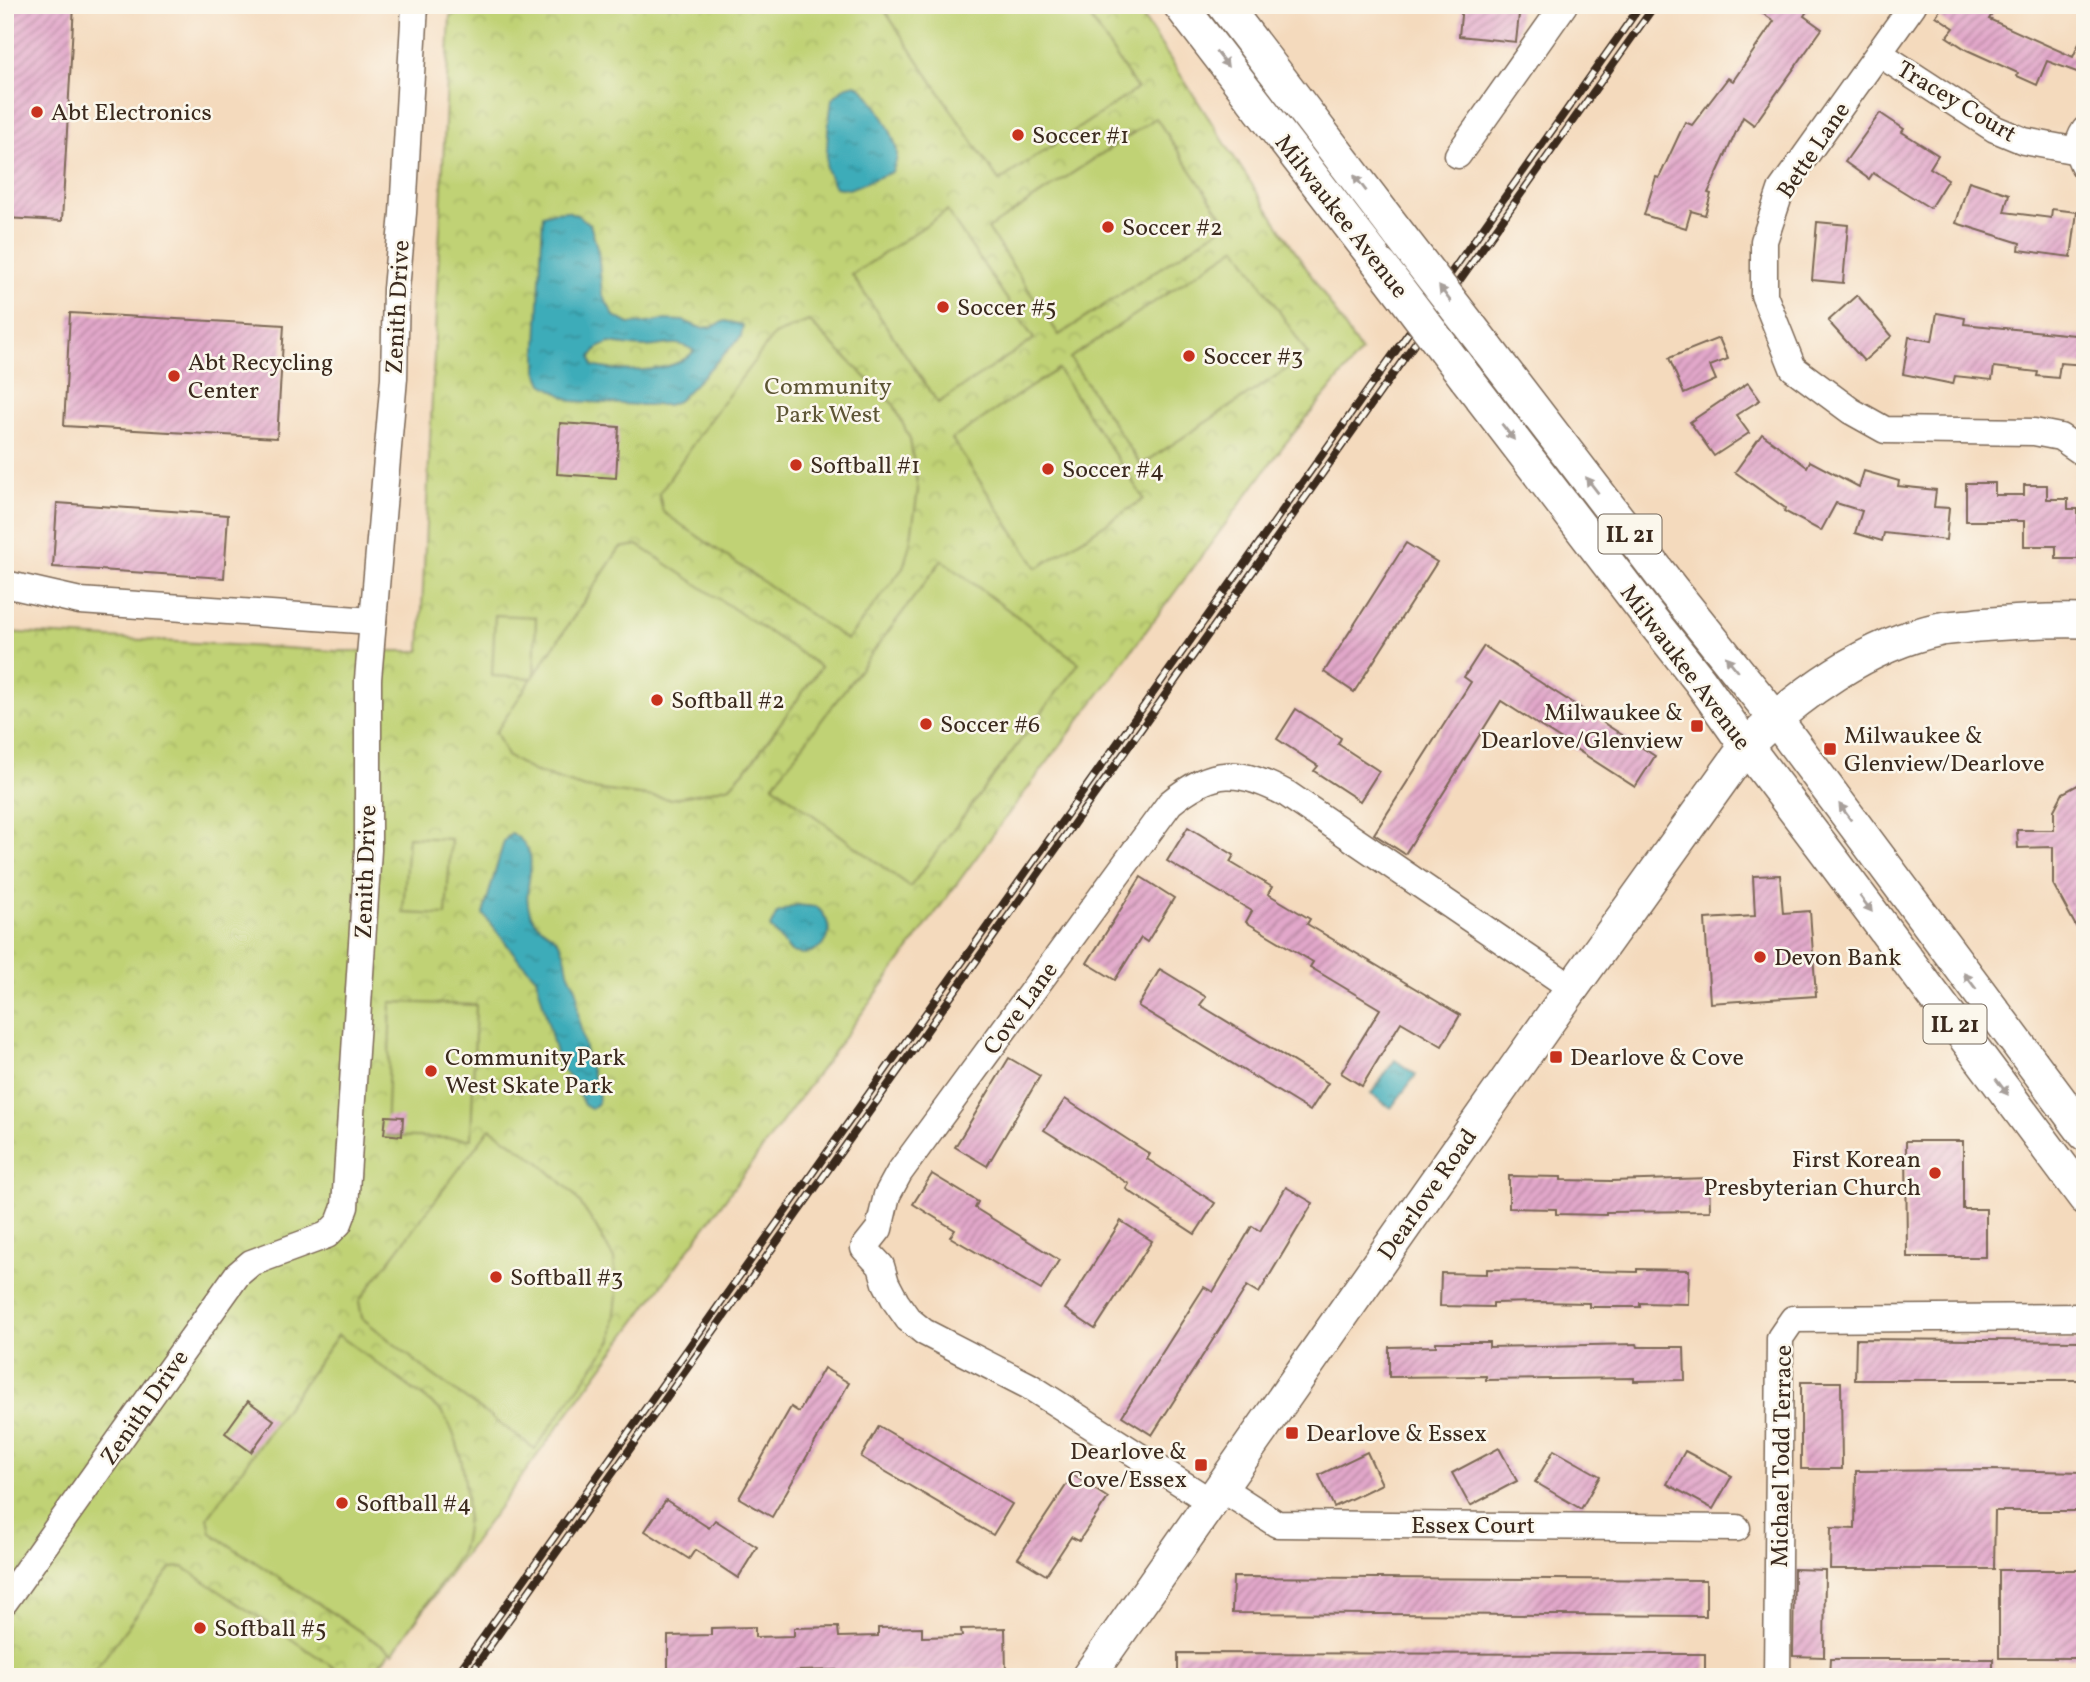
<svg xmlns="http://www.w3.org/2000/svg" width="2090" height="1682" font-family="Vollkorn,serif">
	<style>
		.park { fill: url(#park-crowns); stroke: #7e7e4a; stroke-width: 2 }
		.pitch { fill: #c0d275; stroke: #7e7e4a; stroke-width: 2 }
		.water { fill: url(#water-ripples); stroke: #3c6b6c; stroke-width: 2; fill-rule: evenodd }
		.building { fill: url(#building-hatch) }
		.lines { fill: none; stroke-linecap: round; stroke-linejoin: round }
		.minor-casing { stroke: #7c6856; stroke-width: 29 }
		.major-casing { stroke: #7c6856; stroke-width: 36 }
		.minor { stroke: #fff; stroke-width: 26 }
		.major { stroke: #fff; stroke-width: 33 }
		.rail-casing { stroke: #3b2a1e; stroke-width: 8 }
		.rail { stroke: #fbf7ec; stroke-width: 5; stroke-dasharray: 16; stroke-linecap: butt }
		.major-bridge-casing { stroke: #7c6856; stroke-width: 36; stroke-linecap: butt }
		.major-bridge { stroke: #fff; stroke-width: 33 }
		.oneway { fill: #a79f9a }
		.poi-dot { fill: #c8321e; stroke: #fbf7ec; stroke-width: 2.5 }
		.labels { text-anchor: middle; stroke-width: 5; stroke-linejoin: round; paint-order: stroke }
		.shield { fill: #fbf7ec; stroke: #75685c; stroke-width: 2 }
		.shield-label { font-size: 23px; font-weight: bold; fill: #3b2a1e }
		.street-label { font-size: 24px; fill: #3b2a1e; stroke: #fbf7ec }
		.poi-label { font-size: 24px; fill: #3b2a1e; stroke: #fbf7ec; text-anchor: start }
		.park-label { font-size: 24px; fill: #5c5434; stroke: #fbf7ec }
	</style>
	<defs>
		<pattern id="park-crowns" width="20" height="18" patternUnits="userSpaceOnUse" patternTransform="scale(1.75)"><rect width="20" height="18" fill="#c0d275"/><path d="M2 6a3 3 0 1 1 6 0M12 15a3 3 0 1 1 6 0" fill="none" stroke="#a6b465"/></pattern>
		<pattern id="water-ripples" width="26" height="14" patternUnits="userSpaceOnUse" patternTransform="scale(1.75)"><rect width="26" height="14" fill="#3cacb9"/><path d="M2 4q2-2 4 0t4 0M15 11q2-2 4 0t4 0" fill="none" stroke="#348c96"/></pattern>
		<pattern id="building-hatch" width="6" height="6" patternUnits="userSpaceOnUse" patternTransform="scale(1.75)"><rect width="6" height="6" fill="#e2a7ca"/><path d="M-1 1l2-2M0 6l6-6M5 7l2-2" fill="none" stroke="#b888a3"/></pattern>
	</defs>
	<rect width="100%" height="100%" fill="#fbf7ec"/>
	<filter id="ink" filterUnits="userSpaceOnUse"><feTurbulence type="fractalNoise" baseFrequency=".0143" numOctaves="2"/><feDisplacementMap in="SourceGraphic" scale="14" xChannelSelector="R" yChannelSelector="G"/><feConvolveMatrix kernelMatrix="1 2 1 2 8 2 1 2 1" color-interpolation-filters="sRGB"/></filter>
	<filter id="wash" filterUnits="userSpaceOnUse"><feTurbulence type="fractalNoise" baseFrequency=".00686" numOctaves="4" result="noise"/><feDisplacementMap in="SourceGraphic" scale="28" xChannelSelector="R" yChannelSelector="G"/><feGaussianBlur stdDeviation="1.57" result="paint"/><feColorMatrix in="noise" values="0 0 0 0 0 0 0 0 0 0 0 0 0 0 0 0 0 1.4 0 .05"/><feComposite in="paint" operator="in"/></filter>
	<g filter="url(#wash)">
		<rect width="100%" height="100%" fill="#f4dabd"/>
		<polygon class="park" points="485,5 1135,5 1361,352 1284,445 1106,685 1003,821 412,1626 369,1677 5,1677 5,632 336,651 420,651 450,16"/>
		<g class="pitch">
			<polygon points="881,5 1082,5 1137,89 999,181"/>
			<polygon points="1156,118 1227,224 1059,335 988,229"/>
			<polygon points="947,211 1034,339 938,403 852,275"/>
			<polygon points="1237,247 1308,355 1141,465 1070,358"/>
			<polygon points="809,321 894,405 910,439 918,490 910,544 903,568 847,640 663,512 659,494 708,422 774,335"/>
			<polygon points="1058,369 1144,499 1037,568 952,439"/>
			<polygon points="638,545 821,667 752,762 730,786 707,792 670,799 585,788 533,771 507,756 496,732 532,678 492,676 495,615 536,617 534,676 620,548"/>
			<polygon points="942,560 1079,663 910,887 773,785"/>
			<polygon points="408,837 451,839 446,915 403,913"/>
			<polygon points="391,1002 476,1005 471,1139 386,1136"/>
			<polygon points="490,1128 539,1162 573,1193 594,1224 614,1259 617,1295 612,1340 535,1449 429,1372 362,1318 359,1301"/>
			<path d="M338,1335C362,1352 385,1369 408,1386C419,1394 433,1403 442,1413C465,1442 474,1520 460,1554L393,1653L211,1533L208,1517Z"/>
			<polygon points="183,1567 348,1677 90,1677 171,1568"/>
		</g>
		<g class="water">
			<path d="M855,84C871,90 898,139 897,156C897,161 894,167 892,172L849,189L835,187L826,169L828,130L832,99L845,87Z"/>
			<path d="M567,211L579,216L590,224L598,251L602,294L614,316L629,324L647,323L663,320L684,321L701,328L712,327L725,321L743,325L741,337L678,401L668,405H638L572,401L543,384L537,370V345L543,215L553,212ZM609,343C620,344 633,347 644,347C664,347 675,338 694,351C675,374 620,373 593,366L591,357L598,348Z"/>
			<path d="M511,833C552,856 513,888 534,920C540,929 552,932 558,941C565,949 566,961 568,971C570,978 575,984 577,991C578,998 577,1005 578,1012C580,1030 585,1048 589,1065C592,1076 601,1090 598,1101C597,1106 595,1106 591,1109L584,1105L572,1080L559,1065L536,977L517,957L483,914L504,841Z"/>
			<path d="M796,905L817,907C834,924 834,946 807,953C803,955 796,953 791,952L770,927L777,913Z"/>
			<polygon points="1395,1060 1416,1075 1391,1108 1371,1094"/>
		</g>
		<g id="blocks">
			<g class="building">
				<polygon points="5,5 74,5 62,221 5,218"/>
				<polygon points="1462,5 1520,5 1516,42 1459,36"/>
				<polygon points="1750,5 1811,5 1804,16 1822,29 1754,125 1743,117 1708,193 1711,194 1705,215 1691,211 1686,228 1644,215 1656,177 1659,178 1685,122 1692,125 1728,78 1733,81 1774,21"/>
				<polygon points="1943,5 1998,5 1989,19 2073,57 2085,30 2085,75 2047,61 2037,85 2017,76 2018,73 1967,50 1947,37 1954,28 1936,16"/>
				<polygon points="1880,113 1904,129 1902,132 1938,155 1930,168 1948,179 1930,208 1873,173 1869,179 1845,162"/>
				<polygon points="1969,181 2009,194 2004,212 2051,218 2052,209 2077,212 2071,257 2019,250 2020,243 1956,223"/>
				<polygon points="1817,222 1848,225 1843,283 1812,280"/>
				<polygon points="1857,295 1892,336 1864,361 1828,321"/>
				<polygon points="70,313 284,325 277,438 64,426"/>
				<polygon points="1937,313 1965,318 1964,324 2085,336 2085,365 2060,363 2058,378 2037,376 2038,372 1994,367 1992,380 1955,376 1953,384 1903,374 1909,337 1932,341"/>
				<polygon points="1719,338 1728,359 1710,366 1716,380 1684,394 1669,358"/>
				<polygon points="1748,383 1760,400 1736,415 1749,433 1714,456 1690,422"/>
				<polygon points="560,423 619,427 616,478 557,474"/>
				<polygon points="1762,434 1807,467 1810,461 1859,487 1864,471 1899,481 1898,486 1936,490 1934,507 1949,508 1946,540 1884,533 1882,541 1855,533 1862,511 1836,503 1821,531 1784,511 1785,508 1735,472"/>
				<polygon points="1966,483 1995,483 1995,495 2024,495 2024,485 2047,485 2047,499 2068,499 2068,509 2078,509 2078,559 2056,559 2056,546 2024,546 2024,521 1966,521"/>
				<polygon points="57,503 228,515 224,578 53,567"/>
				<polygon points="1406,543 1437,562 1354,692 1324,672"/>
				<polygon points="1484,646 1655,756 1635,787 1501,701 1405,854 1374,834 1471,682 1464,677"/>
				<polygon points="1296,709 1341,738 1338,744 1379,771 1360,801 1314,771 1318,766 1277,739"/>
				<polygon points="2085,781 2085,943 2053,884 2053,847 2018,848 2017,830 2054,830 2054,810 2063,793"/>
				<polygon points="1188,827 1234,855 1230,862 1272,887 1268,894 1310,919 1307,924 1460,1015 1442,1046 1401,1022 1362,1086 1341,1073 1380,1009 1310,967 1313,962 1246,922 1252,911 1167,861"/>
				<polygon points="1780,875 1783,913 1810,911 1816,996 1710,1003 1705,919 1755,916 1753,876"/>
				<polygon points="1141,877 1174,898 1147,942 1141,938 1115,980 1087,963"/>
				<polygon points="1160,969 1206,997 1200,1005 1328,1083 1310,1111 1138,1006"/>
				<polygon points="1009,1058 1040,1076 987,1166 955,1147"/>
				<polygon points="1065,1099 1150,1154 1147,1159 1215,1203 1195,1234 1126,1189 1129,1184 1044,1130"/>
				<polygon points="386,1116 403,1117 402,1136 384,1134"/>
				<polygon points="1906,1141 1963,1141 1963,1209 1986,1209 1986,1257 1907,1257"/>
				<polygon points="932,1174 978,1202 975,1208 1059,1260 1041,1290 950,1237 955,1230 913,1204"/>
				<polygon points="1509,1176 1561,1177 1561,1180 1611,1181 1709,1178 1710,1211 1606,1212 1606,1215 1556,1214 1556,1209 1509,1208"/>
				<polygon points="1286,1187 1313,1203 1259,1293 1247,1286 1152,1435 1122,1416 1204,1287 1213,1292 1252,1226 1260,1231"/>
				<polygon points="1121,1221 1152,1241 1095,1329 1065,1309"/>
				<polygon points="1487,1269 1637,1272 1637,1269 1689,1270 1688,1304 1640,1303 1640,1307 1589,1307 1589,1303 1537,1302 1493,1303 1493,1307 1440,1306 1441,1273 1487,1274"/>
				<polygon points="1856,1339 2085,1341 2085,1380 1855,1380"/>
				<polygon points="1436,1342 1489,1342 1489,1347 1637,1344 1638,1347 1684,1347 1685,1380 1634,1381 1634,1378 1486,1380 1486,1376 1389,1377 1389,1347 1436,1346"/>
				<polygon points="824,1368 849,1383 772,1517 739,1498 791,1407 799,1412"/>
				<polygon points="1801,1382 1841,1382 1842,1469 1801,1469"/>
				<polygon points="248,1401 274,1420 251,1452 225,1433"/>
				<polygon points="879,1426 1012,1504 993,1535 861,1457"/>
				<polygon points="1499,1448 1517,1481 1470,1506 1452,1473"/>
				<polygon points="1554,1450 1600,1476 1581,1509 1535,1482"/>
				<polygon points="1685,1451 1732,1476 1713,1509 1667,1484"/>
				<polygon points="1367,1452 1382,1484 1334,1507 1319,1475"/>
				<polygon points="1991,1470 2085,1472 2085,1511 1995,1511 1994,1569 1830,1569 1831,1528 1855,1529 1856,1471"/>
				<polygon points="1073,1475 1108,1498 1079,1541 1071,1537 1046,1575 1018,1558"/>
				<polygon points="666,1500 709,1528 715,1520 757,1547 738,1578 695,1550 689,1559 645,1531"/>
				<polygon points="1794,1569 1825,1570 1824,1657 1793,1656"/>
				<rect x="1999" y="1570" width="86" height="88"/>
				<polygon points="1233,1577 1706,1580 1706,1616 1232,1613"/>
				<polygon points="755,1627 755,1637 794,1636 794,1628 838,1627 839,1637 878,1636 878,1628 922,1627 922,1637 962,1636 961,1629 1005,1628 1006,1672 963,1673 963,1677 920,1677 920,1672 880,1672 880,1677 836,1677 836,1670 796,1671 796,1676 668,1677 668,1636 711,1635 711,1628"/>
				<polygon points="1178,1653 1705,1654 1705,1677 1178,1677"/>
				<polygon points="1830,1659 1993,1659 1993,1677 1829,1677"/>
			</g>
		</g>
	</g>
	<g filter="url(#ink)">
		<use href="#blocks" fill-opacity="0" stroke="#7c6856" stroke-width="2"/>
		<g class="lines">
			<g class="minor-casing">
				<g id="minor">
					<polyline points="1913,5 1781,190 1764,241 1764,295 1793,368 1851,411 1885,430 2034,432 2060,437 2085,454"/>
					<polyline points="1880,54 1995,129 2024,141 2078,151"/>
					<path d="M2085,130C2076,143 2076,154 2085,168"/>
					<polyline points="1458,155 1564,5"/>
					<polyline points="5,584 80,601 373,621"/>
					<polyline points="1221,1488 1277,1524 1737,1528"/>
					<path d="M1211,1502L1029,1386L924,1332L908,1319L896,1302L886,1283L881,1266L864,1248L879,1229L887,1195L899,1173L1170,803C1214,767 1239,769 1287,794L1572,988"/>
					<polyline points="5,1601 237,1275 251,1263 327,1235 339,1223 345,1207 368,850 368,679 394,378 396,289 403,213 415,5"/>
					<polyline points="1777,1677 1780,1338 1793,1319 2085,1317"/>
				</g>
			</g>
			<g class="major-casing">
				<g id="major">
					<polyline points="1180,5 1381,266"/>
					<polyline points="1224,5 1401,237"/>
					<polyline points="1487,348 1671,588 1775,718 2085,1134"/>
					<polyline points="1466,378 1643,609 1700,681 1746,746 1825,850 2085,1198"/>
					<path d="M1088,1677L1550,1019L1746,746C1798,695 1867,644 1941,629C1953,627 1966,627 1978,625C2014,622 2049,620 2085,621"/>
				</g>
			</g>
			<use href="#minor" class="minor"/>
			<use href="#major" class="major"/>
			<g class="rail-casing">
				<g id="rail">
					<polyline points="455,1677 1641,5"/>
					<polyline points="468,1677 1655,5"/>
				</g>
			</g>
			<use href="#rail" class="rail"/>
			<g class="major-bridge-casing">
				<g id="major-bridge">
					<polyline points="1401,237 1487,348"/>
					<polyline points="1381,266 1466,378"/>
				</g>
			</g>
			<use href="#major-bridge" class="major-bridge"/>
		</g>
		<defs><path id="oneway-solid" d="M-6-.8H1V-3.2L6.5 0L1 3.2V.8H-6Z" transform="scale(1.75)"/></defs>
		<g class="oneway">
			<use href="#oneway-solid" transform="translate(1222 59) rotate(52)"/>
			<use href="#oneway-solid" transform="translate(1360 183) rotate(-128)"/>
			<use href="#oneway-solid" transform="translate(1445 294) rotate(-127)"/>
			<use href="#oneway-solid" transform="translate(1508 432) rotate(52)"/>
			<use href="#oneway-solid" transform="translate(1592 485) rotate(-128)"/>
			<use href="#oneway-solid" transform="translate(1732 664) rotate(-129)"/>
			<use href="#oneway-solid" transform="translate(1845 812) rotate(-126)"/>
			<use href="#oneway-solid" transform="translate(1866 904) rotate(53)"/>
			<use href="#oneway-solid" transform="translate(1970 981) rotate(-127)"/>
			<use href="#oneway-solid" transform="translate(2002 1087) rotate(53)"/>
		</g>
	</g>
	<g class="poi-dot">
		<circle cx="37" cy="112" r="7"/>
		<circle cx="1018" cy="135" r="7"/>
		<circle cx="1108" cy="227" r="7"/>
		<circle cx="943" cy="307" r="7"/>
		<circle cx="1189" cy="356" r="7"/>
		<circle cx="174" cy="376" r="7"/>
		<circle cx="796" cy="465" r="7"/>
		<circle cx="1048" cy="469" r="7"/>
		<circle cx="657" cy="700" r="7"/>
		<circle cx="926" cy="724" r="7"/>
		<rect x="1690" y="719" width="14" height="14" rx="3.5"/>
		<rect x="1823" y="742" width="14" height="14" rx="3.5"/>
		<circle cx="1760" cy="957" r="7"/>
		<rect x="1549" y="1050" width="14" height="14" rx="3.5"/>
		<circle cx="431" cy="1071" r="7"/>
		<circle cx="1935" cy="1173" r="7"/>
		<circle cx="496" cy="1277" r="7"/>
		<rect x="1285" y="1426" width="14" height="14" rx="3.5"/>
		<rect x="1194" y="1458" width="14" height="14" rx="3.5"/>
		<circle cx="342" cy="1503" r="7"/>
		<circle cx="200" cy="1628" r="7"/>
	</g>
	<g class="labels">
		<g class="shield">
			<rect x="1598.5" y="514.5" width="63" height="39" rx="5"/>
			<rect x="1923.5" y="1004.5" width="63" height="39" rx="5"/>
		</g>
		<g class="shield-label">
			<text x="1630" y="542">IL 21</text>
			<text x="1955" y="1032">IL 21</text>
		</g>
		<g class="street-label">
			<text transform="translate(1957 101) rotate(31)" y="8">Tracey Court</text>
			<text transform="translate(1813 150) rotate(-56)" y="8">Bette Lane</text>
			<text transform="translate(1342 216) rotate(52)" y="8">Milwaukee Avenue</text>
			<text transform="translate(397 307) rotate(-87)" y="8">Zenith Drive</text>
			<text transform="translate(1686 667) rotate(53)" y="8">Milwaukee Avenue</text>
			<text transform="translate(365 872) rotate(-88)" y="8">Zenith Drive</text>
			<text transform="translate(1020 1008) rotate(-54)" y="8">Cove Lane</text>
			<text transform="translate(1427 1194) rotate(-55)" y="8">Dearlove Road</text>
			<text transform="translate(144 1407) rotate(-55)" y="8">Zenith Drive</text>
			<text transform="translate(1781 1456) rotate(-89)" y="8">Michael Todd Terrace</text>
			<text x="1473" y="1533">Essex Court</text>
		</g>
		<g class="poi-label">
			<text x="51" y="120">Abt Electronics</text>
			<text x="1032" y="143">Soccer #1</text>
			<text x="1122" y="235">Soccer #2</text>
			<text x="957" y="315">Soccer #5</text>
			<text x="1203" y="364">Soccer #3</text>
			<text x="188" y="370">Abt Recycling<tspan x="188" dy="28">Center</tspan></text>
			<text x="810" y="473">Softball #1</text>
			<text x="1062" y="477">Soccer #4</text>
			<text x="671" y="708">Softball #2</text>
			<text x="1683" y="720" text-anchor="end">Milwaukee &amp;<tspan x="1683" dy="28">Dearlove/Glenview</tspan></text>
			<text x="940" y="732">Soccer #6</text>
			<text x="1844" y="743">Milwaukee &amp;<tspan x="1844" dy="28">Glenview/Dearlove</tspan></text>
			<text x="1774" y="965">Devon Bank</text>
			<text x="445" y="1065">Community Park<tspan x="445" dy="28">West Skate Park</tspan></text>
			<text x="1570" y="1065">Dearlove &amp; Cove</text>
			<text x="1921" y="1167" text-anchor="end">First Korean<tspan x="1921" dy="28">Presbyterian Church</tspan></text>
			<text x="510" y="1285">Softball #3</text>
			<text x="1306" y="1441">Dearlove &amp; Essex</text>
			<text x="1187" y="1459" text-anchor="end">Dearlove &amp;<tspan x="1187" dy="28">Cove/Essex</tspan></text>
			<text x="356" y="1511">Softball #4</text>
			<text x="214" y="1636">Softball #5</text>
		</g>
		<g class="park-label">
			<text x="828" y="394">Community<tspan x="828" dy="28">Park West</tspan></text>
		</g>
	</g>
	<rect width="2090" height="1682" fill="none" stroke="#fbf7ec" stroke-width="28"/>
</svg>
